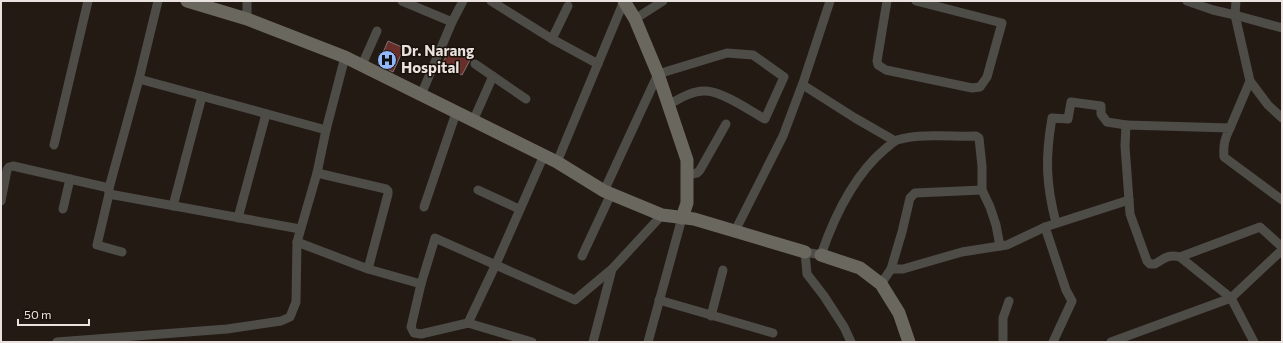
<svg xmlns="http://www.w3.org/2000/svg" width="1283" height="343" font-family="Commissioner,sans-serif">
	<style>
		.building { fill: #682e2a; stroke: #807270 }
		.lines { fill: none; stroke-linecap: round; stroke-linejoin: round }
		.street { stroke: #4e4c47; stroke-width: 9 }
		.secondary { stroke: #6a675f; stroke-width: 13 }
		.labels { text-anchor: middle; stroke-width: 3; stroke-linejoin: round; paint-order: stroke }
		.poi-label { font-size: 15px; font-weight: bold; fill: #e9e2de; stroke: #1a110b; text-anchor: start }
	</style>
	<rect width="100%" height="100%" fill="#231a14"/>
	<g class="building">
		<polygon points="388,41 404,48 393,72 378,64"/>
		<polygon points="450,49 470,60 462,75 442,64"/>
	</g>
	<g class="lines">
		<g class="street">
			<polyline points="247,1 247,19"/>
			<polyline points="402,1 452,22 463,1"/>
			<polyline points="491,1 552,39 598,64"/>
			<polyline points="887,1 877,61 878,65 886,70 972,88 980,87 987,77 1002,23 916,1"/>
			<polyline points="1187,1 1213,10 1235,15 1250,81 1268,105 1282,118"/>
			<polyline points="1236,1 1235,15 1282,28"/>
			<polyline points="635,19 663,1"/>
			<polyline points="552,39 568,6"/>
			<polyline points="345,57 326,130 317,173 297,242 368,269 421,284"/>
			<polyline points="475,64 526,99"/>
			<polyline points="362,65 377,31"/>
			<polyline points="139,79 326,130"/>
			<polyline points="803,85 855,118 895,141"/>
			<polyline points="421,95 452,22"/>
			<polyline points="473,121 493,76"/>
			<polyline points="1230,128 1250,81"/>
			<polyline points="54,145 88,1"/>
			<polyline points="544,155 496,264 468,323 421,334 414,333 411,327 421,284 435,238 575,300 612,269 662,215"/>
			<polyline points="557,162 624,1"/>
			<polyline points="317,173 386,189 388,191 388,194 368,269"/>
			<polyline points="687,175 697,173 700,170 726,124"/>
			<polyline points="478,190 519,209"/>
			<path d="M604,191L658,74L727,53L753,55L784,77L765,119C749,110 723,92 706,91C693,90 679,99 668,105"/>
			<polyline points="109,194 109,188 139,79 158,1"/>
			<polyline points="1,201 7,170 9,167 13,166 109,188"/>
			<polyline points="173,206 202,96"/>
			<polyline points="424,207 456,113"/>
			<polyline points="63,209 70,179"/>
			<polyline points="238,218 266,114"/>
			<path d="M1056,223C1046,184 1045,158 1052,118L1068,119L1071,102L1101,106V114L1107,122L1126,125"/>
			<polyline points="1045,227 1066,290 1072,301 1053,342"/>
			<polyline points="735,231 783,136 804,80 830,1"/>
			<polyline points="122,252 97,245 109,194 300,229"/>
			<polyline points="582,256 611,194"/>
			<polyline points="1180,257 1260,227 1282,247"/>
			<polyline points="891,269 903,269 962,252 1000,246"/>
			<polyline points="881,284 891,269 902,232 910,198 915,193 982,190"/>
			<polyline points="659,300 773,333"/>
			<polyline points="711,316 723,270"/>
			<polyline points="468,323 532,342"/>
			<polyline points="57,342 227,329 281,321 290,317 296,302 297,242"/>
			<polyline points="593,342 612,269"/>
			<polyline points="648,342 682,218"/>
			<path d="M851,342L844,327L824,296L807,274L805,252L821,255C834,217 853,176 885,149C889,146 893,142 897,140C920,133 952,137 976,136L979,138L982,166V190L990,207L996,225L1000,246L1007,245L1045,227L1129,200"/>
			<polyline points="1003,342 1003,318 1009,301"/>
			<polyline points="1111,342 1231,298 1282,250"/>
			<path d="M1254,342L1231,298L1180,257C1168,254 1165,258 1155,264H1150L1147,261L1130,214L1125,146L1126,125L1230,128C1225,138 1223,145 1224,157L1282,200"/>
		</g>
		<g class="secondary">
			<polyline points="187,1 247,19 345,57 557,162 604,191 662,215 694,219 805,252"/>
			<polyline points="624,1 635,19 658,74 687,160 687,203 682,218"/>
			<polyline points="821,255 860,268 881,284 899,313 909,342"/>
		</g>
	</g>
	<defs>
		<g id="hospital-disc" transform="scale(1)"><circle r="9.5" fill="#91b8fd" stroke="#1a110b"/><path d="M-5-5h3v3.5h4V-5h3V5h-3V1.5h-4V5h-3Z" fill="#111"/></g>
	</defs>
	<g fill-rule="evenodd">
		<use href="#hospital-disc" x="387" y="60"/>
	</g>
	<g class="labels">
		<g class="poi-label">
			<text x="401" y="56">Dr. Narang<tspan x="401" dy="17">Hospital</tspan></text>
		</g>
	</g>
	<rect width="1283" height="343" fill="none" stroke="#e9e2de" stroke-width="4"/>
	<path d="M18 319v6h71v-6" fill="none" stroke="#e9e2de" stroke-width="2"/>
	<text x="24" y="319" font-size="12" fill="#e9e2de" stroke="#1a110b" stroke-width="3" paint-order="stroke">50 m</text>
</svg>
